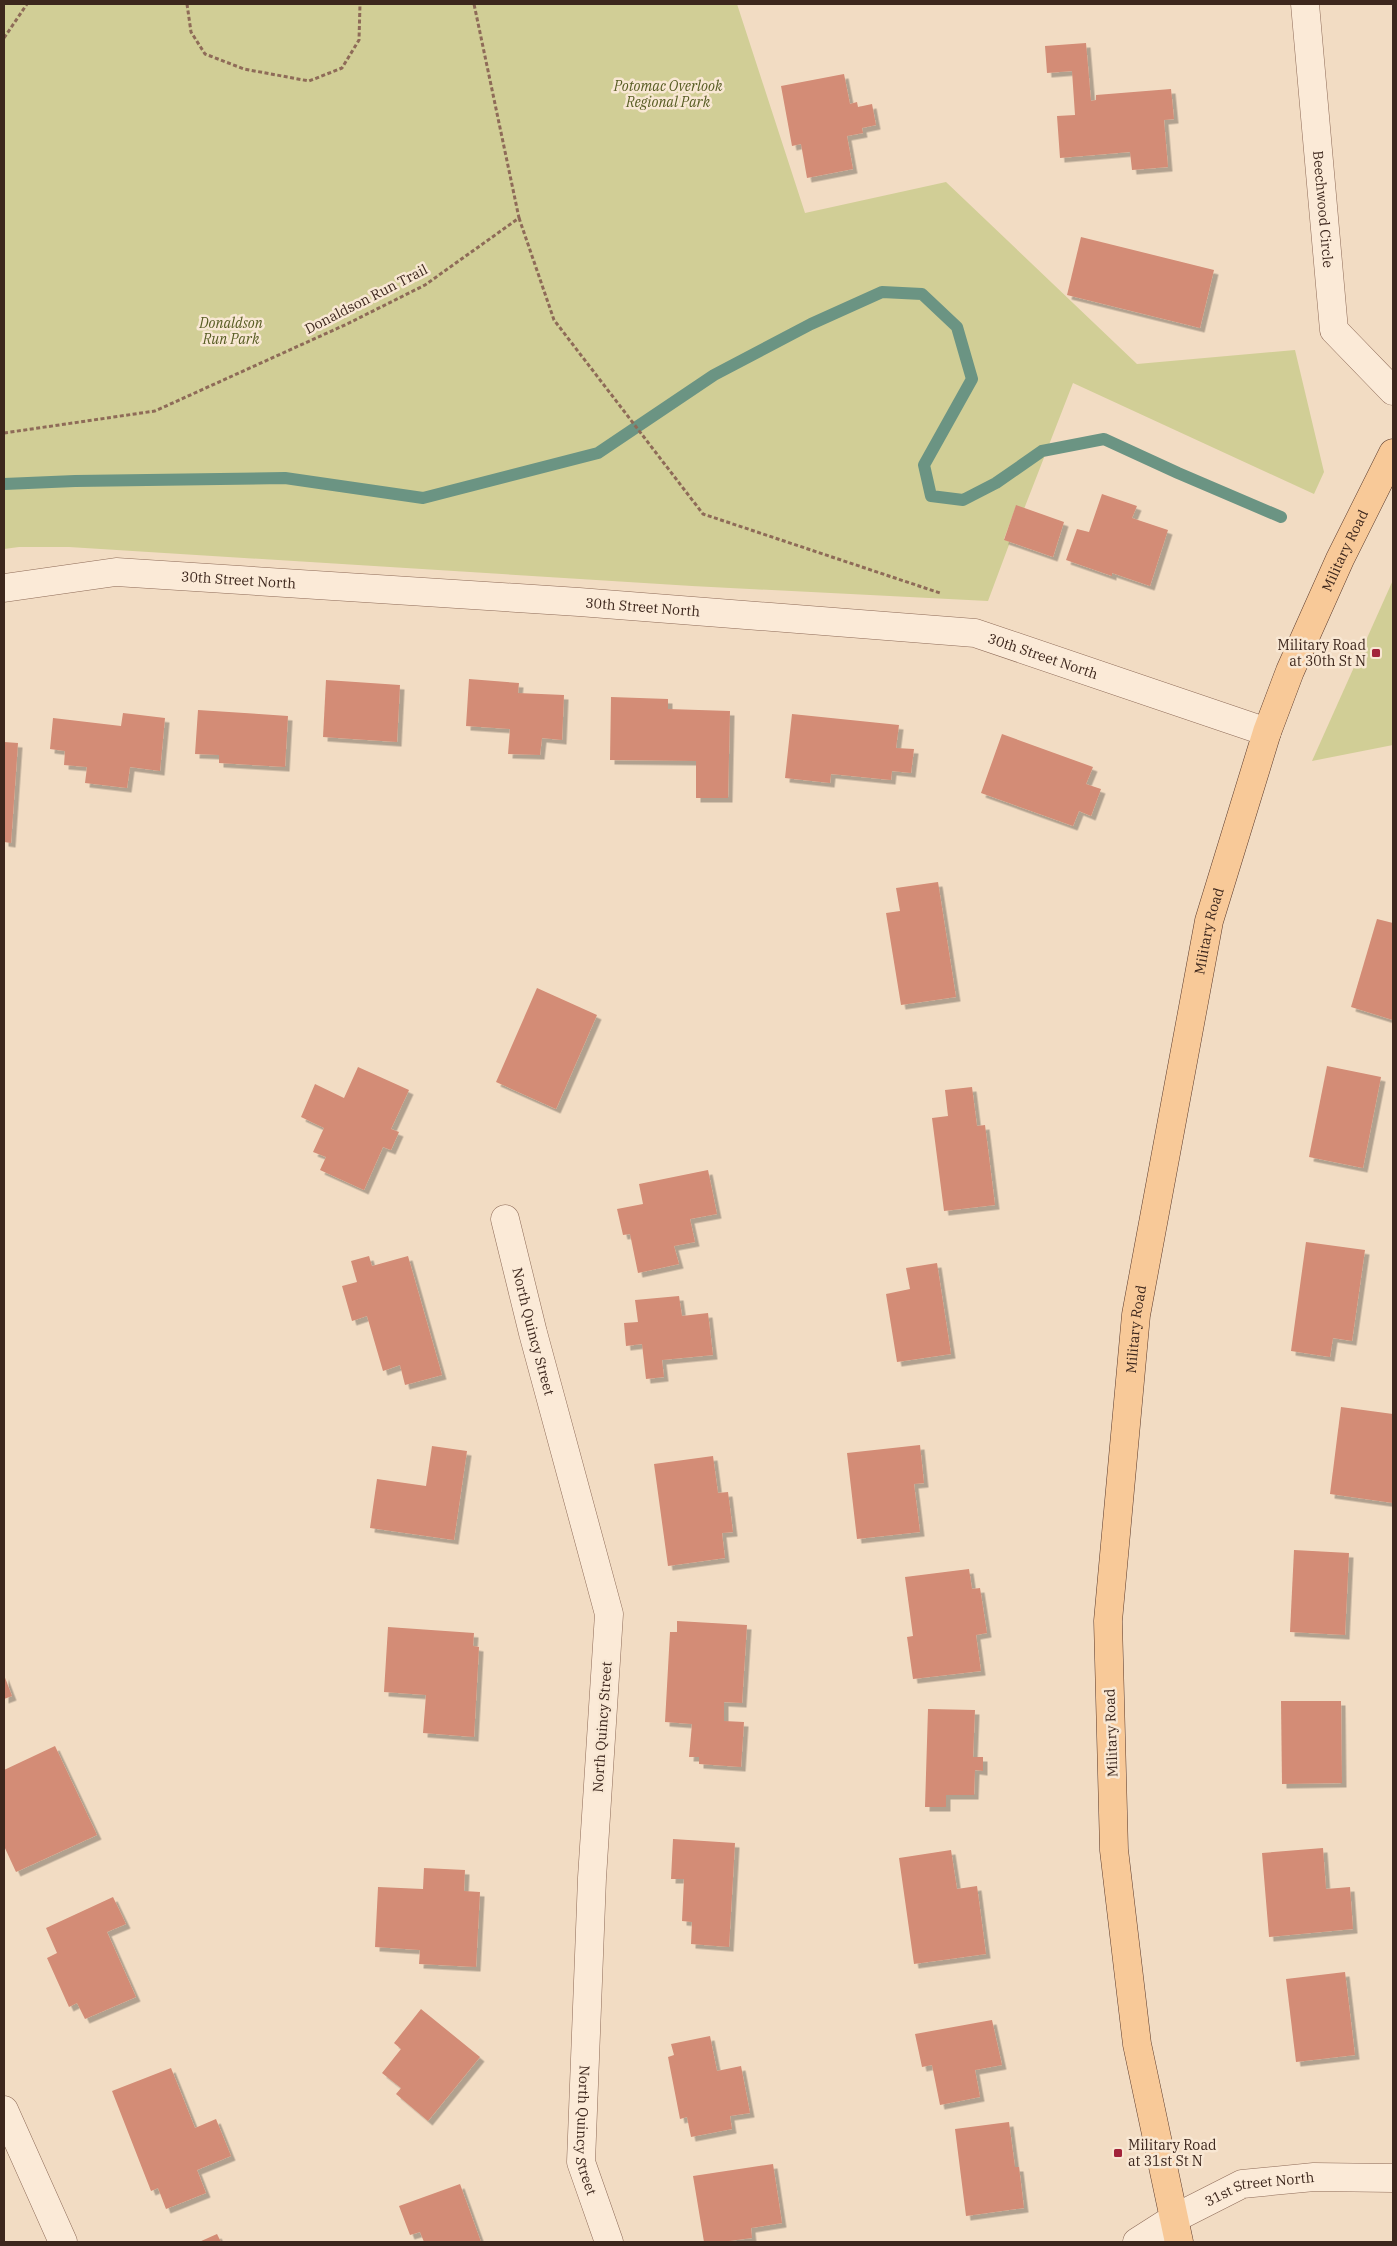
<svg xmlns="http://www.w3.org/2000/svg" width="1397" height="2246" font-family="'IBM Plex Serif',serif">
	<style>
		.green { fill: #d1ce96 }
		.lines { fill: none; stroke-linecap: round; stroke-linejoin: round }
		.stream { stroke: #6b9483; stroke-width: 12 }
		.building { fill: #d38c76; filter: url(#shadow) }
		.minor-casing { stroke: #8e6b58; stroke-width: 29 }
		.major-casing { stroke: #5b3a2c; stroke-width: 29 }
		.path { stroke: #8e6b58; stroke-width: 3; stroke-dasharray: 4 2.5; stroke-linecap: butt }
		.minor { stroke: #fbead7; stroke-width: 28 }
		.major { stroke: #f8c998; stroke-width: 28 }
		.poi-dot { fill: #a2233a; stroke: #f8e7d3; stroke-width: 2 }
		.labels { text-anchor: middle; stroke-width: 5; stroke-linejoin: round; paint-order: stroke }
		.park-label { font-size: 14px; font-style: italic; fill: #565b22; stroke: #f8e7d3 }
		.street-label { font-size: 14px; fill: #3d271d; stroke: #f8e7d3 }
		.poi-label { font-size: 14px; fill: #3d271d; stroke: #f8e7d3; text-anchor: end }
	</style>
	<defs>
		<filter id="shadow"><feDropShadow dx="4.5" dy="4.5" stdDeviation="0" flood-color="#0004"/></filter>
	</defs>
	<rect width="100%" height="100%" fill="#f2dcc3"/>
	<g class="green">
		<polygon points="4,4 737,4 805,213 946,182 1137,364 1295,350 1324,472 1314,494 1073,383 1024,509 1016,506 1004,539 1010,542 988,601 692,586 69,547 19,547 4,549"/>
		<polygon points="1393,580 1393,745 1312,761"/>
	</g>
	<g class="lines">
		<polyline class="stream" points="4,484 75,481 285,478 423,498 598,453 714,375 811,324 882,292 922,294 957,327 972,379 924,465 931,496 963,500 996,483 1042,451 1104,439 1178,473 1281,517"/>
	</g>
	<g class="building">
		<polygon points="1086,43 1091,101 1096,100 1096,95 1171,89 1174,119 1164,120 1168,167 1132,170 1130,152 1060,158 1057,116 1075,115 1072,71 1047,73 1045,46"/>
		<polygon points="844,74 850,104 857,102 858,107 872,104 876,125 862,128 863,133 847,136 853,169 807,178 801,144 792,146 781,86"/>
		<polygon points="1081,237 1214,270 1200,328 1067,295"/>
		<polygon points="1102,494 1137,506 1132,518 1168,530 1150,586 1112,573 1112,576 1066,560 1077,529 1089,532"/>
		<polygon points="1016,505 1064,522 1053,557 1004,540"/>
		<polygon points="469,679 519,683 518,693 564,695 562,740 542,738 540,755 508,754 510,729 466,726"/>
		<polygon points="326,680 400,685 397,742 323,737"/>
		<polygon points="611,697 668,699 668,709 730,711 728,798 696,798 696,761 610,760"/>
		<polygon points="198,710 288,716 285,767 219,763 219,755 195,754"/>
		<polygon points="123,713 165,718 160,771 130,767 127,788 85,783 87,767 64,765 65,751 50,749 53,718 121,726"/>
		<polygon points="792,714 899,725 896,748 914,749 911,773 892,771 891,780 831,774 830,783 785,778"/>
		<polygon points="1002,734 1093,767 1086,784 1101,789 1091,816 1079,811 1073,826 981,793"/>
		<polygon points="4,742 18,743 11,843 4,842"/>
		<polygon points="938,882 956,997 901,1005 886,913 900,911 896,888"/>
		<polygon points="1377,919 1393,923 1393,1020 1351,1007"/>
		<polygon points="537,988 597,1015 556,1109 496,1082"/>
		<polygon points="1327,1066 1381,1077 1363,1168 1309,1157"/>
		<polygon points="358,1067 409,1090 391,1129 399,1132 391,1150 383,1147 364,1190 320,1170 326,1157 313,1152 324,1128 301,1117 315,1084 344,1098"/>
		<polygon points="972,1087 977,1126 985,1125 995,1205 944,1211 932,1118 948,1116 945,1090"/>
		<polygon points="708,1170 717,1214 690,1219 695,1242 674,1246 679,1264 638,1273 630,1234 623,1235 617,1209 643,1204 639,1184"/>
		<polygon points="1306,1242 1365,1250 1352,1341 1333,1338 1330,1357 1291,1351"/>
		<polygon points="369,1256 372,1266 408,1256 442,1375 405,1385 400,1365 383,1371 367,1316 352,1321 342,1286 357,1282 351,1261"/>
		<polygon points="937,1263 951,1354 897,1362 886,1294 910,1289 906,1268"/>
		<polygon points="679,1296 682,1316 708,1313 713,1355 662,1360 664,1377 646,1379 642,1344 626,1346 624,1323 638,1322 635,1300"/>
		<polygon points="1341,1407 1393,1414 1393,1503 1330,1494"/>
		<polygon points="920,1445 924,1483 914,1484 920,1532 857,1539 847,1453"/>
		<polygon points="432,1446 467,1451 454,1540 370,1528 377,1479 426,1486"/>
		<polygon points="713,1456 718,1493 728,1492 733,1532 722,1533 725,1558 668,1566 654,1464"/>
		<polygon points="1294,1550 1349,1553 1345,1635 1290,1632"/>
		<polygon points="969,1569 972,1589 980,1588 987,1633 976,1635 981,1671 913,1679 907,1637 913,1636 905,1577"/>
		<polygon points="677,1621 747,1625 742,1703 724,1702 724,1721 744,1722 741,1767 699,1764 699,1757 689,1757 692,1724 665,1722 670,1632 677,1632"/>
		<polygon points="388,1627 474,1633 473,1646 479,1647 474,1737 423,1733 426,1695 384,1692"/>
		<polygon points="4,1675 12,1696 4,1699"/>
		<polygon points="1281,1701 1341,1701 1342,1783 1282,1784"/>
		<polygon points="928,1709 975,1710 973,1757 983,1757 983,1771 975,1770 974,1795 946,1795 946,1807 925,1807"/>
		<polygon points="55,1746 97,1835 16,1872 4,1846 4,1770"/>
		<polygon points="673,1839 735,1843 729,1947 691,1944 692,1922 682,1921 684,1879 671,1879"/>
		<polygon points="1323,1848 1326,1889 1350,1887 1353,1929 1269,1937 1262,1853"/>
		<polygon points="951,1850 957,1889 977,1886 986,1954 914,1964 899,1858"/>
		<polygon points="424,1868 465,1870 464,1891 480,1892 476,1967 419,1964 420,1950 375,1947 378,1887 423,1889"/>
		<polygon points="113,1897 126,1924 107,1932 136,1997 85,2019 77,2003 69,2007 47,1958 57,1953 46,1928"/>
		<polygon points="1345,1972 1355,2055 1296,2062 1286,1979"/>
		<polygon points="421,2009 480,2057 428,2121 396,2094 401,2088 382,2073 401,2049 394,2043"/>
		<polygon points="992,2020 1002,2065 975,2070 980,2097 940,2105 932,2065 922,2067 915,2034"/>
		<polygon points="710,2036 717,2071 741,2066 750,2113 730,2116 732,2129 691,2137 687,2117 680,2119 668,2057 674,2055 671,2044"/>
		<polygon points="171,2068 195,2128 216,2119 231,2156 197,2170 206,2193 166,2209 158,2188 151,2191 112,2091"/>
		<polygon points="1009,2122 1015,2167 1019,2167 1024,2208 966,2216 955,2129"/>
		<polygon points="773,2164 782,2223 751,2228 752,2238 721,2242 704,2242 693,2176"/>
		<polygon points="460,2184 481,2242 424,2242 420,2232 410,2235 399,2206"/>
		<polygon points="217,2234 221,2242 199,2242"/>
	</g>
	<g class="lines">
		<g class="minor-casing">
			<g id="minor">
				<path id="s1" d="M1305,4L1334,330L1393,391"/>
				<path id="s2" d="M4,588L116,572L579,602L975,633L1267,732"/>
				<path id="s3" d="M505,1219L533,1333L609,1614L592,1878L581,2162L609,2242"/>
				<polyline points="4,2110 63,2242"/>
				<path id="s4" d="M1137,2242L1173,2219L1242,2184L1314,2177L1393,2178"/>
			</g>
		</g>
		<g class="major-casing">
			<g id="major">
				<path id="s5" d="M1179,2242L1137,2044L1114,1850L1108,1621L1136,1315L1209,921L1267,732L1290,671L1340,559L1393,453"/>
			</g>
		</g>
		<g class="path">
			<polyline points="187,4 191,32 205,54 244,69 309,81 342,68 359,40 360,4"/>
			<polyline points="4,38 27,4"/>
			<polyline points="519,218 554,320 703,514 940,593"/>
			<polyline points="4,433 155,411 347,324 425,285 519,218 474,4"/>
		</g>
		<use href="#minor" class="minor"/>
		<use href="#major" class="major"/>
	</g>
	<g class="poi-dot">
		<rect x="1371" y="648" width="10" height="10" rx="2.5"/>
		<rect x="1113" y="2148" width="10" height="10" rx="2.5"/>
	</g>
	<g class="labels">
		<g class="park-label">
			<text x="668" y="91">Potomac Overlook<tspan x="668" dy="16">Regional Park</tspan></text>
			<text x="231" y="328">Donaldson<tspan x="231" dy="16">Run Park</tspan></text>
		</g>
		<g class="street-label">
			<text dy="5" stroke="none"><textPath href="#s1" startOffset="206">Beechwood Circle</textPath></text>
			<text transform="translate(366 299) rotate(-27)" y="5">Donaldson Run Trail</text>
			<text dy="5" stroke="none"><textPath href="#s5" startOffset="1730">Military Road</textPath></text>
			<text dy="5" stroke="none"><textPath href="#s2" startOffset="236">30th Street North</textPath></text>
			<text dy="5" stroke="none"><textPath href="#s2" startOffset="641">30th Street North</textPath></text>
			<text dy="5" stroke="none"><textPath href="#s2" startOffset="1046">30th Street North</textPath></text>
			<text dy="5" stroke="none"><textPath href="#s5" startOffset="1325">Military Road</textPath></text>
			<text dy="5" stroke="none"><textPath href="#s5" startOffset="920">Military Road</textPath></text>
			<text dy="5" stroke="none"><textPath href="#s3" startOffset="116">North Quincy Street</textPath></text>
			<text transform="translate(602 1727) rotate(-86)" y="5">North Quincy Street</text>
			<text transform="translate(1111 1733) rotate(-92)" y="5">Military Road</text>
			<text dy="5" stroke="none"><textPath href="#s3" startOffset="926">North Quincy Street</textPath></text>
			<text dy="5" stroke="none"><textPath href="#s4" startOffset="136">31st Street North</textPath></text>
		</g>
		<g class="poi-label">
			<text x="1366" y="650">Military Road<tspan x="1366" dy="16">at 30th St N</tspan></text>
			<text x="1128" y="2150" text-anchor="start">Military Road<tspan x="1128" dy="16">at 31st St N</tspan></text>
		</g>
	</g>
	<rect width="1397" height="2246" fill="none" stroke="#3d271d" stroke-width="10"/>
</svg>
